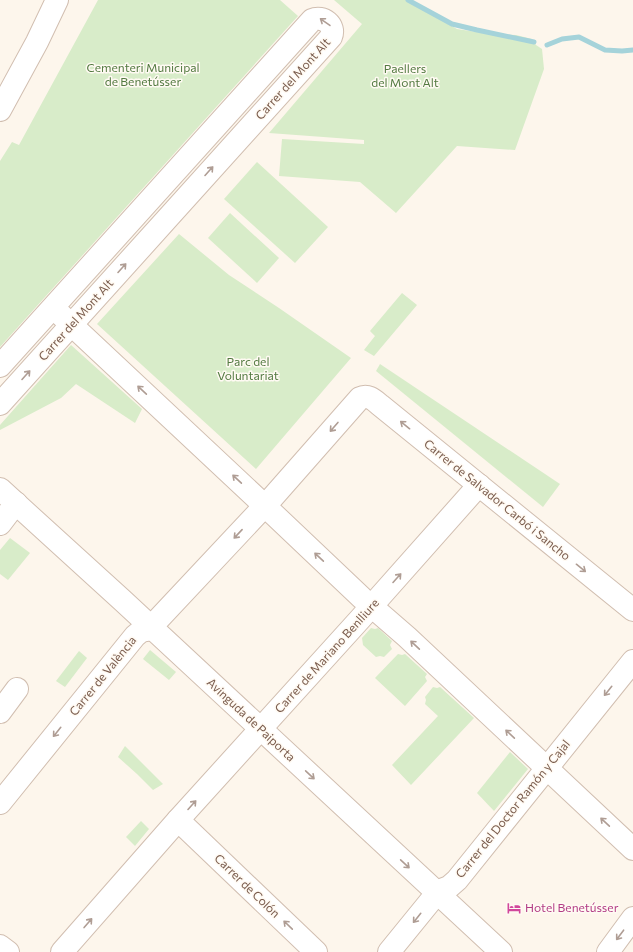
<svg xmlns="http://www.w3.org/2000/svg" width="633" height="952" font-family="Commissioner,sans-serif">
	<style>
		.green { fill: #d8ecc9 }
		.lines { fill: none; stroke-linecap: round; stroke-linejoin: round }
		.stream { stroke: #a5d3da; stroke-width: 5 }
		.minor-casing { stroke: #d1beb0; stroke-width: 24 }
		.minor { stroke: #fff; stroke-width: 22 }
		.oneway { stroke: #af9d94 }
		.labels { text-anchor: middle; stroke-width: 3; stroke-linejoin: round; paint-order: stroke }
		.park-label { font-size: 12px; fill: #537a41; stroke: #fffaf3 }
		.street-label { font-size: 12px; fill: #7a5c4d; stroke: #fffaf3 }
		.hotel-label { font-size: 12px; fill: #b23c85; stroke: #fffaf3; text-anchor: start }
	</style>
	<rect width="100%" height="100%" fill="#fdf6ec"/>
	<g class="green">
		<polygon points="98,0 280,0 298,16 0,347 0,161 12,142 19,145"/>
		<polygon points="334,0 406,0 457,29 490,34 516,35 532,39 536,45 542,49 544,69 515,150 457,146 396,213 360,182 279,176 282,139 364,144 364,140 269,133 362,24"/>
		<polygon points="257,162 328,227 295,263 224,199"/>
		<polygon points="230,213 279,258 257,283 208,238"/>
		<polygon points="179,234 229,275 279,308 351,358 256,469 97,324"/>
		<polygon points="402,293 417,305 374,356 364,350 375,336 370,331"/>
		<polygon points="71,345 142,409 135,423 76,384 61,398 0,430 0,425"/>
		<polygon points="380,364 560,484 543,507 376,371"/>
		<polygon points="10,538 30,553 8,580 0,574 0,550"/>
		<polygon points="371,628 375,629 378,628 392,641 390,645 392,649 384,657 380,656 376,657 363,645 362,638"/>
		<polygon points="150,650 176,672 169,680 143,659"/>
		<polygon points="79,651 87,658 65,687 56,681"/>
		<polygon points="398,654 402,655 405,654 427,674 425,677 427,681 405,706 375,678"/>
		<polygon points="433,687 437,688 440,687 474,718 411,785 392,765 438,716 425,704 426,700 425,697"/>
		<polygon points="125,746 163,784 153,790 137,774 118,757"/>
		<polygon points="510,752 528,769 494,811 477,793"/>
		<polygon points="141,821 149,829 135,846 126,837"/>
	</g>
	<g class="lines">
		<g class="stream">
			<polyline points="408,0 452,24 477,30 534,42"/>
			<polyline points="547,45 562,39 579,37 605,50 622,51 633,50"/>
		</g>
		<g class="minor-casing">
			<g id="minor">
				<polyline points="0,110 37,42 57,0"/>
				<polyline points="61,315 265,506 362,598 407,637 633,849"/>
				<path d="M0,366L312,20C323,15 336,25 331,37C220,159 111,282 0,404"/>
				<polyline points="0,489 122,600 501,952"/>
				<polyline points="0,524 16,503"/>
				<polyline points="0,712 17,689"/>
				<path d="M0,803L135,636L141,631L147,630L151,627L272,498L360,398C368,394 374,400 380,405L633,610"/>
				<polyline points="178,820 316,952"/>
				<polyline points="0,946 8,952"/>
				<polyline points="62,952 178,820 361,618 479,485"/>
				<polyline points="389,952 437,893 441,890 449,887 457,880 633,661"/>
				<polyline points="608,952 633,918"/>
			</g>
		</g>
		<use href="#minor" class="minor"/>
	</g>
	<defs><path id="oneway-shaft" d="M-6 0H5M1.5-3L5.5 0L1.5 3" fill="none" stroke-width="1.6" stroke-linecap="round" stroke-linejoin="round"/></defs>
	<g class="oneway">
		<use href="#oneway-shaft" transform="translate(325 22) rotate(-145)"/>
		<use href="#oneway-shaft" transform="translate(209 171) rotate(-48)"/>
		<use href="#oneway-shaft" transform="translate(122 268) rotate(-48)"/>
		<use href="#oneway-shaft" transform="translate(26 375) rotate(-48)"/>
		<use href="#oneway-shaft" transform="translate(142 390) rotate(-137)"/>
		<use href="#oneway-shaft" transform="translate(405 425) rotate(-141)"/>
		<use href="#oneway-shaft" transform="translate(334 427) rotate(131)"/>
		<use href="#oneway-shaft" transform="translate(237 479) rotate(-137)"/>
		<use href="#oneway-shaft" transform="translate(238 534) rotate(133)"/>
		<use href="#oneway-shaft" transform="translate(319 557) rotate(-137)"/>
		<use href="#oneway-shaft" transform="translate(581 568) rotate(39)"/>
		<use href="#oneway-shaft" transform="translate(397 578) rotate(-48)"/>
		<use href="#oneway-shaft" transform="translate(415 645) rotate(-137)"/>
		<use href="#oneway-shaft" transform="translate(608 691) rotate(129)"/>
		<use href="#oneway-shaft" transform="translate(57 732) rotate(129)"/>
		<use href="#oneway-shaft" transform="translate(510 734) rotate(-137)"/>
		<use href="#oneway-shaft" transform="translate(310 775) rotate(43)"/>
		<use href="#oneway-shaft" transform="translate(192 805) rotate(-48)"/>
		<use href="#oneway-shaft" transform="translate(605 822) rotate(-137)"/>
		<use href="#oneway-shaft" transform="translate(405 864) rotate(43)"/>
		<use href="#oneway-shaft" transform="translate(417 918) rotate(129)"/>
		<use href="#oneway-shaft" transform="translate(88 923) rotate(-49)"/>
		<use href="#oneway-shaft" transform="translate(288 925) rotate(-136)"/>
		<use href="#oneway-shaft" transform="translate(620 935) rotate(127)"/>
	</g>
	<defs>
		<g id="hotel-bare" transform="scale(1.08)"><path d="M-6-4.5h1.5V1H6V5H4.5V3h-9V5H-6ZM-4 0a1.8 1.8 0 1 1 3.6 0ZM.5 0V-2.5h3Q6-2.5 6 0Z" fill="#d1479c" stroke="#fffaf3" stroke-width="2.5" paint-order="stroke"/></g>
	</defs>
	<g fill-rule="evenodd">
		<use href="#hotel-bare" x="514" y="908"/>
	</g>
	<g class="labels">
		<g class="park-label">
			<text x="143" y="72">Cementeri Municipal<tspan x="143" dy="14">de Benetússer</tspan></text>
			<text x="405" y="73">Paellers<tspan x="405" dy="14">del Mont Alt</tspan></text>
			<text x="248" y="366">Parc del<tspan x="248" dy="14">Voluntariat</tspan></text>
		</g>
		<g class="street-label">
			<text transform="translate(293 79) rotate(-48)" y="4">Carrer del Mont Alt</text>
			<text transform="translate(76 320) rotate(-48)" y="4">Carrer del Mont Alt</text>
			<text transform="translate(497 500) rotate(39)" y="4">Carrer de Salvador Carbó i Sancho</text>
			<text transform="translate(327 656) rotate(-48)" y="4">Carrer de Mariano Benlliure</text>
			<text transform="translate(103 676) rotate(-51)" y="4">Carrer de València</text>
			<text transform="translate(251 720) rotate(43)" y="4">Avinguda de Paiporta</text>
			<text transform="translate(513 809) rotate(-51)" y="4">Carrer del Doctor Ramón y Cajal</text>
			<text transform="translate(247 886) rotate(44)" y="4">Carrer de Colón</text>
		</g>
		<g class="hotel-label">
			<text x="525" y="912">Hotel Benetússer</text>
		</g>
	</g>
</svg>
